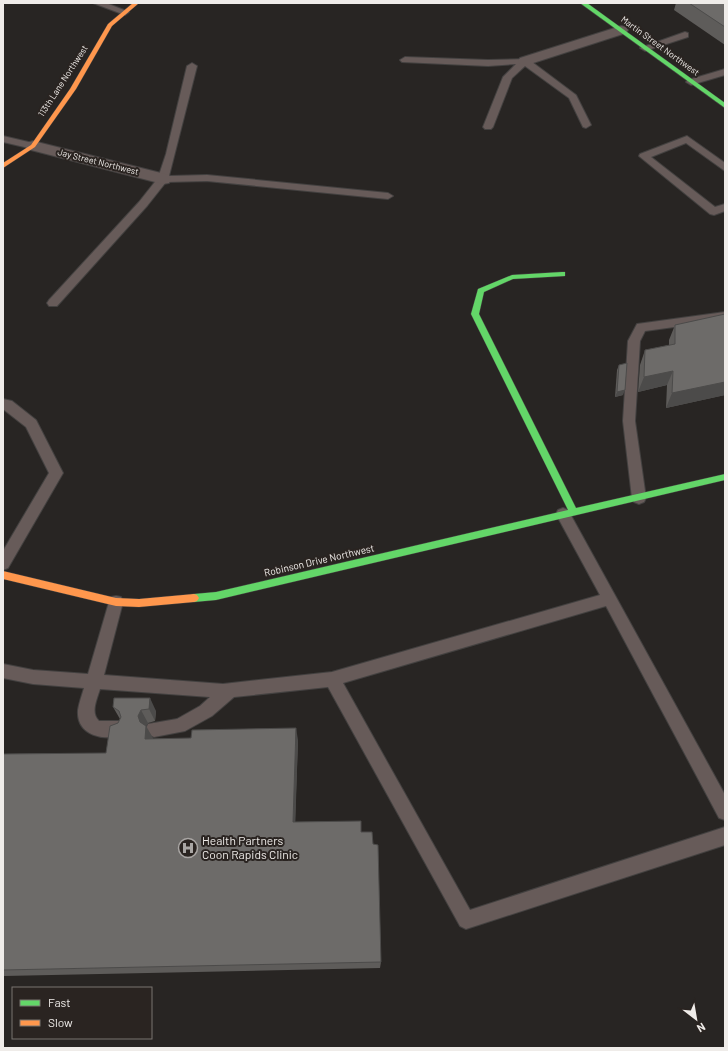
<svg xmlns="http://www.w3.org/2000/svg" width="728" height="1051" font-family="Barlow,sans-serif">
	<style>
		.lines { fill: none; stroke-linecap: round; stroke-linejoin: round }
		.lane-casing { stroke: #434140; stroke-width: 2 }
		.street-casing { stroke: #434140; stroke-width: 2 }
		.fast-casing { stroke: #434140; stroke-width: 1 }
		.slow-casing { stroke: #434140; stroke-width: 1 }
		.lane { fill: #675b59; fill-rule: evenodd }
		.street { fill: #675b59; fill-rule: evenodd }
		.fast { fill: #63d668; fill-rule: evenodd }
		.slow { fill: #ff974d; fill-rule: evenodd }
		.wall { fill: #5e5c5a }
		.shaded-wall { fill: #4c4b4a }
		.building { fill: #6d6b69; stroke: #4c4b4a }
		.labels { text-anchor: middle; stroke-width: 4; stroke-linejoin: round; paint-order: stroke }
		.far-street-label { font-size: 9px; fill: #efece9; stroke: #2a2421 }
		.street-label { font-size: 10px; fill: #efece9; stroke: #2a2421 }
		.near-poi-label { font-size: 12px; fill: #efece9; stroke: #2a2421; text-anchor: start }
	</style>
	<rect width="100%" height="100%" fill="#282523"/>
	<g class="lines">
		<g class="lane-casing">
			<g id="lane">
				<polygon points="93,3 106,3 129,12 125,15"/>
				<polygon points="685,32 688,33 688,37 645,51 640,48"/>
				<polygon points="405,57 488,60 528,59 576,95 591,125 586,128 583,127 569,98 525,66 512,78 493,127 491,129 485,129 483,127 503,77 516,64 488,66 402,62 400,60"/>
				<polygon points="192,63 197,66 169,176 207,175 388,193 393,196 388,199 207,181 166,182 147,206 57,306 49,306 47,303 49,300 139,202 158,178 166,154 187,66"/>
				<polygon points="725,69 725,75 691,85 686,82 688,80"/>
				<polygon points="3,136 37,144 38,146 33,149 3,142"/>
				<polygon points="687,136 725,163 725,171 686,143 651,157 715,207 725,204 725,211 714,215 710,214 639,156 640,154"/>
				<polygon points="725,312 725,320 645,331 640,341 635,421 646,498 644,502 639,504 634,502 632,498 623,421 628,341 637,324"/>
				<polygon points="3,399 12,401 36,420 63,473 8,568 3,570 3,551 49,473 26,427 3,409"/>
				<path d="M563,508L568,510L725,795V820L719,818L606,606L343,683L470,910L725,827V845L466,929L460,926L328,687L234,697L212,716L185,731L154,737L148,734L146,729L148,724L177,719L200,706L210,697L100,689C97,699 90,713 99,721H119L125,724L127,729L125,734C105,742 76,736 78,710C79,703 82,695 84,688L33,684L3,678V664L33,670L88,674L109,602L111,597L116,596L121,597L123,602L104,675L223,684L332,672L600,595L556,514L558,510Z"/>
			</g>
		</g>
		<g class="street-casing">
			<g id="street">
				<polygon points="621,26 626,27 628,30 626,33 530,64 520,64 518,61 520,58"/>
				<polygon points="33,141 169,175 171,179 169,183 163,184 27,149 25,146 27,143"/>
			</g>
		</g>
		<g class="fast-casing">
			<g id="fast">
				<polygon points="580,3 587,3 725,103 725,108"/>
				<polygon points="562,272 565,272 565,276 513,279 484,292 479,314 576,508 725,474 725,480 216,600 194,602 191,601 189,598 191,595 194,594 216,592 568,510 471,314 478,289 512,275"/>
			</g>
		</g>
		<g class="slow-casing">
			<g id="slow">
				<polygon points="133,3 139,3 112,26 76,89 35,147 3,168 3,163 31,145 70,89 108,24"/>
				<polygon points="3,571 116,598 139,599 194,594 197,595 199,598 197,601 194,602 139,607 116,606 3,579"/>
			</g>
		</g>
		<use href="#lane" class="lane"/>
		<use href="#street" class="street"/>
		<use href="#fast" class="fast"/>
		<use href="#slow" class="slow"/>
	</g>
	<g class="wall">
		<polygon points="676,3 725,3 725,45 674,10"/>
		<polygon points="725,314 725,395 666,408 667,385 638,392 640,365 645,350 669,345 669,340 675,325"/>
		<polygon points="619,365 623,395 615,397 617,370"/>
		<polygon points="114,698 156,711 155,721 148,723 146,726 153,739 298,740 295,822 361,832 373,844 381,962 380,968 4,976 3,975 3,754 106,753 120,719 113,707"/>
	</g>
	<g class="shaded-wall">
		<polygon points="673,371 667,385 638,392 644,377"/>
		<polygon points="725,382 725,395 666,408 672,393"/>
		<polygon points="625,390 623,395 615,397 617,392"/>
		<polygon points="150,698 156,711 155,721 149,709"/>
		<polygon points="141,710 148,723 145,728 146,726 153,738 151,751 145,739 138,716"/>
		<polygon points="296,728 298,740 295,832 293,822"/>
	</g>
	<g class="building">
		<polygon points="689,3 725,3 725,27"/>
		<polygon points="725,314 725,382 672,393 673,371 644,377 645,350 675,344 675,325"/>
		<polygon points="627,363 625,390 617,392 619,365"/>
		<polygon points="114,698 150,698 149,709 141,710 138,716 140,722 146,726 145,739 191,738 192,730 296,728 293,822 361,821 361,832 372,832 373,844 378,845 381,962 3,970 3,754 106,753 110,726 118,723 121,717 119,711 113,707"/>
	</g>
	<defs>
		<g id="hospital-ring" transform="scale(1)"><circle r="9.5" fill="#2a2421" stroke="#a9a6a4" stroke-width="1.5"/><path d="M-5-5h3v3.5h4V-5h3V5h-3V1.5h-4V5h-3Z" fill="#a9a6a4"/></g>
	</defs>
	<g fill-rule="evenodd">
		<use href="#hospital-ring" x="188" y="848"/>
	</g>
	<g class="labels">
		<g class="far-street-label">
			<text transform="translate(660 46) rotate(36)" y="3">Martin Street Northwest</text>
			<text transform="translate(63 81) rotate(-57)" y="3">113th Lane Northwest</text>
			<text transform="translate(98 162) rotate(14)" y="3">Jay Street Northwest</text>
		</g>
		<g class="street-label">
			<text transform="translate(319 560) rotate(-13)" y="4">Robinson Drive Northwest</text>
		</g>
		<g class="near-poi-label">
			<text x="202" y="845">Health Partners<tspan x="202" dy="14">Coon Rapids Clinic</tspan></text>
		</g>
	</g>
	<rect width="728" height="1051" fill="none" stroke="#efece9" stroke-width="8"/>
	<rect x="12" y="987" width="140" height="52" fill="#2a2421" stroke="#797471"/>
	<rect x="20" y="1000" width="20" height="6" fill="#63d668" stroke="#797471"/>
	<text x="48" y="1007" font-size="12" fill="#efece9">Fast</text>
	<rect x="20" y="1020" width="20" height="6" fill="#ff974d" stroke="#797471"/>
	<text x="48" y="1027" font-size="12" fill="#efece9">Slow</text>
	<g transform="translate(696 1019) rotate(149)" stroke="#2a2421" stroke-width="3" paint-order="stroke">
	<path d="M0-3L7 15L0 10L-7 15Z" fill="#efece9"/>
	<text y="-6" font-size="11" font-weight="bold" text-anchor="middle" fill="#efece9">N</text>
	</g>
</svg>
